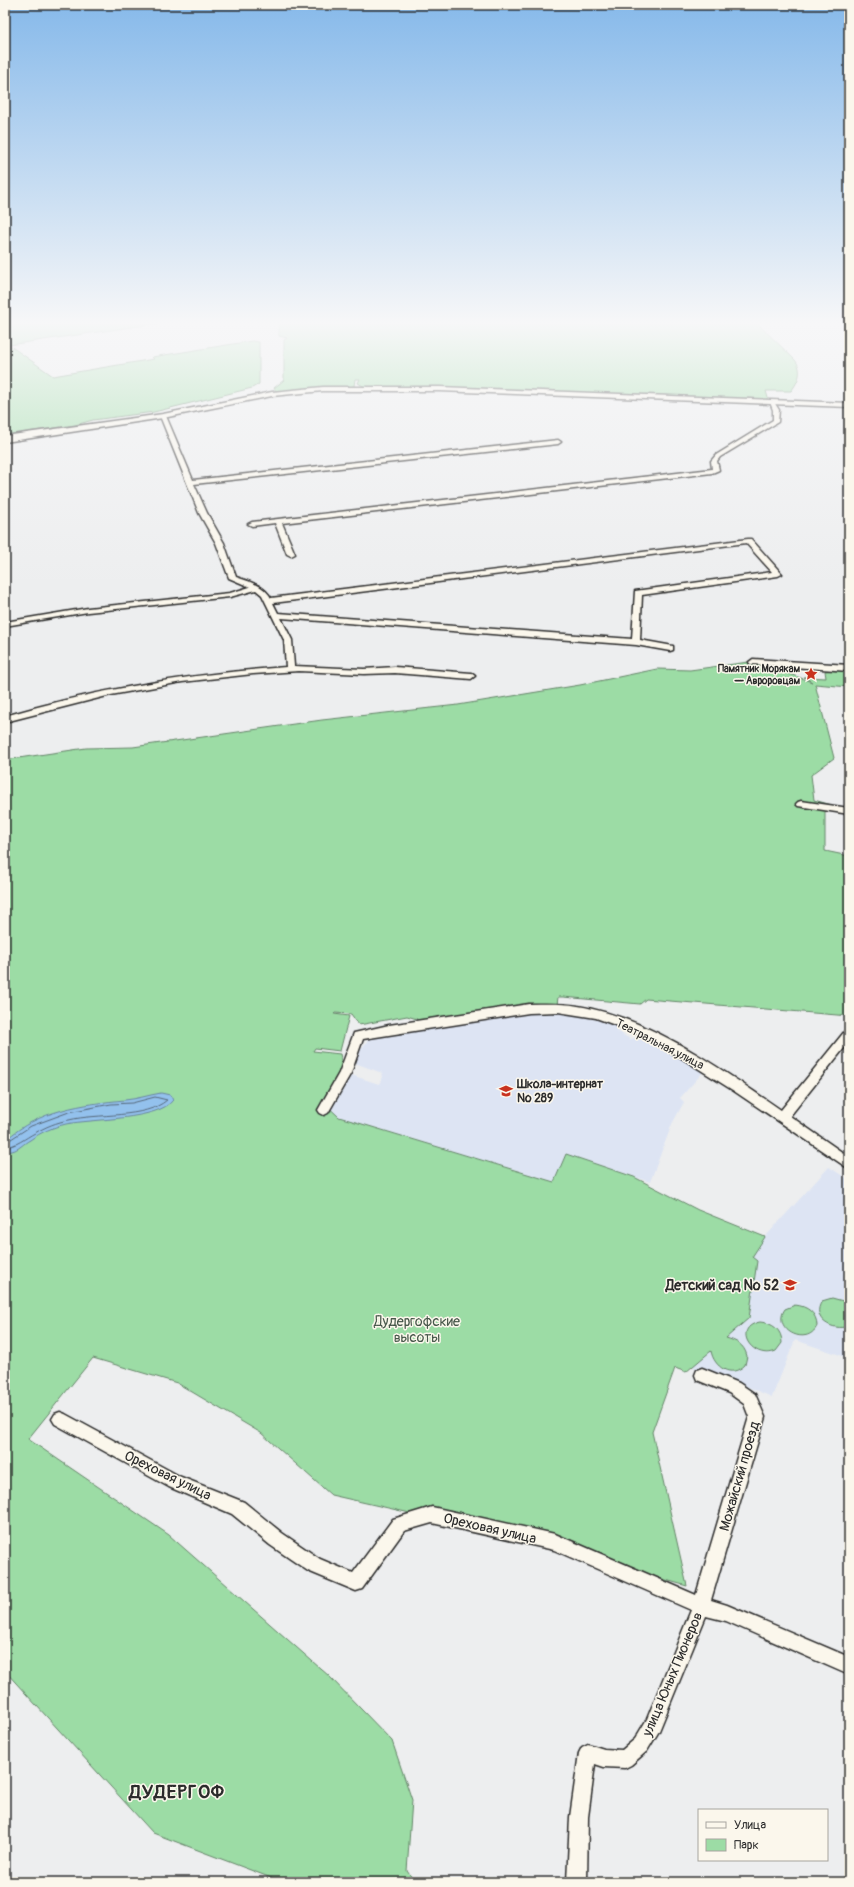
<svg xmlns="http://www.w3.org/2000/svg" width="854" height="1887" font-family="Pangolin,sans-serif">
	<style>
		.built { fill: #dde4f3 }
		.green { fill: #9cdca5; stroke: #648468 }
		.water { fill: #93c1ed; stroke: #69859f }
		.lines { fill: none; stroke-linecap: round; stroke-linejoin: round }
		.shore { stroke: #556779; stroke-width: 1 }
		.minor-casing { stroke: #2b2b2b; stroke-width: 3 }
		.tertiary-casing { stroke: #2b2b2b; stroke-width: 3 }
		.minor { fill: #fbf7ec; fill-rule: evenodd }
		.tertiary { fill: #fbf7ec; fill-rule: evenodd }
		.labels { text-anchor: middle; stroke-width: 3; stroke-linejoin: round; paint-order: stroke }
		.far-poi-label { font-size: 10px; font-weight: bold; fill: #2b2b2b; stroke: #fbf7ec; text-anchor: end }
		.street-label { font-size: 12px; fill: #2b2b2b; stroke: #fbf7ec }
		.poi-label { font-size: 12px; font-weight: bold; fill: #2b2b2b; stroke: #fbf7ec; text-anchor: start }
		.near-poi-label { font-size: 14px; font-weight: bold; fill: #2b2b2b; stroke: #fbf7ec; text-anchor: end }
		.near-park-label { font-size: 14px; fill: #47574a; stroke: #fbf7ec }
		.near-street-label { font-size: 14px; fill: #2b2b2b; stroke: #fbf7ec }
		.near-district-label { font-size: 19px; font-weight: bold; letter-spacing: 1px; fill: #2b2b2b; stroke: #fbf7ec }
	</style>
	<rect width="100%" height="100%" fill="#edeeef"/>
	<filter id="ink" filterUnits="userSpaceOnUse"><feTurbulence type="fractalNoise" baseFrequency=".025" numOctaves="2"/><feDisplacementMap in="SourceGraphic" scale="8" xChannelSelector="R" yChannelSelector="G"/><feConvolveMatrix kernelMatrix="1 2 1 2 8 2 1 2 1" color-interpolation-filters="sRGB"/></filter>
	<g filter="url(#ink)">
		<g class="built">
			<polygon points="535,1011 562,1012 611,1023 616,1026 617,1031 630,1039 641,1037 704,1071 680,1098 684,1102 672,1124 650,1182 566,1154 555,1182 316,1110 345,1073 379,1084 383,1077 382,1073 355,1063 361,1049 369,1039 379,1034"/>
			<polygon points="829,1167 849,1180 849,1358 795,1340 772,1397 717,1374 689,1366 699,1333 765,1237"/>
		</g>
		<g class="green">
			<polygon points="5,323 159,323 9,345 53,376 154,359 152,357 252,341 259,342 259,384 252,388 154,412 93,420 75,425 5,435"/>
			<path d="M279,323H757L795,360C803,370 799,381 791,391H766L768,398L765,400L365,387L358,383L360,379H355L354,386L348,387L276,391L274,388L284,380V340L287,338L279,336Z"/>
			<path d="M756,661L778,668V670L812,682L804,677L826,678L825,671L849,669V687L815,684L834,758L811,775L814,800L832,805L825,812V851L849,856V863L845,874L849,876V1016L646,999L640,1004L563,997H558L557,1005L414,1026L417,1019L407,1016L359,1025L351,1014L335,1013L334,1014L349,1016L340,1051L315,1048L313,1051L340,1054C345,1072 333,1088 323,1102L339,1117L554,1182L566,1154L634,1177L698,1210L765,1237L752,1257L757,1261L749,1318L726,1338C736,1341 744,1344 747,1356L745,1365C731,1379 714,1367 711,1351L686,1372L675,1368L652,1432L687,1586L511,1536L331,1495L261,1433L177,1383L93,1358L28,1439L169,1535L329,1676L392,1741L412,1800L407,1871L415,1882H282L153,1833L5,1671V760L86,748L133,747L322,720L458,705L580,685L657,669L690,670Z"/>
			<path d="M832,1298L843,1301L849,1305V1326C833,1332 810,1319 822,1301Z"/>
			<path d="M795,1305C807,1306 817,1313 817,1326C807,1348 771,1329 785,1309Z"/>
			<path d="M760,1322C773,1323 782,1330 782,1343L776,1351C752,1361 731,1327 760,1322Z"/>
		</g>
		<path class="water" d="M161,1093L170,1095L173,1100C159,1120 91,1119 66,1124C54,1127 41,1132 30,1140C24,1143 18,1150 12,1151C9,1152 8,1151 6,1151V1140C38,1110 83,1104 125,1100C137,1099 149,1095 161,1093Z"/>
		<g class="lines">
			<path class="shore" d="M5,1143L31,1126L69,1112L111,1104L132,1103L155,1097L167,1100C145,1119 97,1113 69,1120C57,1122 45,1127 35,1133C25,1138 17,1146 5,1147"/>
			<g class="minor-casing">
				<g id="minor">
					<polygon points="770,402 774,402 779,410 778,422 720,457 717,461 719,470 712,473 282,523 295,554 291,556 287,554 275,523 252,526 248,524 252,522 712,469 711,461 716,455 773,420 773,410"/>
					<path d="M163,414L166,416L193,480L558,440L561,442L558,444L194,484L207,513L224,543L236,577C250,582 264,585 271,598L748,539H751L782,574L778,576L642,595L640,640L673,646V650L670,651L636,645L281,618L292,640L294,666L364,669L395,667L471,673L475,676L471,679L395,673L364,674L299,671L253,674L182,682L111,695L5,722V716C97,689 190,674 286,667L284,640L262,595L256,590L230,597L88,612L5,626V622L88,608L230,593L250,587L229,578L216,543L199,513L160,416ZM746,543L772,572L635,591L632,639L278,613L273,603Z"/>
					<polygon points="753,659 849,665 849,671 750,664 749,662"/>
					<polygon points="801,801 849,808 849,814 798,806 796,804 798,802"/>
					<path d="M529,1004C545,1004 562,1003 578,1006C651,1018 721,1069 781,1110L845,1031L849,1030V1042L790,1116L849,1157V1169L734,1091L680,1057L629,1030L596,1018L558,1012L529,1013L363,1039L351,1073L328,1113L324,1115L320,1113L318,1110L339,1073L354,1033L389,1025Z"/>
					<polygon points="702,1368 739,1383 755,1394 765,1417 711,1600 727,1605 849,1657 849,1675 726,1621 706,1616 659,1731 647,1751 631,1765 625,1768 604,1767 595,1764 588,1817 587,1882 567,1882 570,1817 579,1753 582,1747 588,1744 604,1749 622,1750 635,1739 647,1719 691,1610 554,1550 432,1523 404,1531 362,1589 356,1591 308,1571 270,1545 232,1514 169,1487 55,1424 52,1419 55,1414 60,1412 65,1414 181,1477 244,1502 282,1533 320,1559 353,1573 393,1519 432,1507 555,1534 696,1595 749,1417 744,1404 729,1393 697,1380 695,1375 697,1370"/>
				</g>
			</g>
			<g class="tertiary-casing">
				<polygon id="tertiary" points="323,387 440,387 849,403 849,407 440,391 323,391 272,396 163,418 5,442 5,436 163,414 272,392"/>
			</g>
			<use href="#minor" class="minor"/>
			<use href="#tertiary" class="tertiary"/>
		</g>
	</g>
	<linearGradient id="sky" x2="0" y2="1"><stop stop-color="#86b9ea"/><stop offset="0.55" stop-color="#f7f7f8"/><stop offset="1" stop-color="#f7f7f8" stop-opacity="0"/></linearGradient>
	<rect width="854" height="587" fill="url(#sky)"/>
	<defs>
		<g id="sight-bare" transform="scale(1.08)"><path d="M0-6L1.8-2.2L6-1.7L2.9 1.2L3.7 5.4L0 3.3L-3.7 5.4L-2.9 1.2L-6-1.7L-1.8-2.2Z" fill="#c8321e" stroke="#fbf7ec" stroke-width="2.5" paint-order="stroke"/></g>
		<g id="school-bare" transform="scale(1.08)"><path d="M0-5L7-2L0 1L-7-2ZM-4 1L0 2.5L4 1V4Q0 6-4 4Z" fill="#c8321e" stroke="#fbf7ec" stroke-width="2.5" paint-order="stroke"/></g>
	</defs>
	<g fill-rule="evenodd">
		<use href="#sight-bare" x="811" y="674"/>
		<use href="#school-bare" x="506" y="1091"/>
		<use href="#school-bare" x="790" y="1285"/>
	</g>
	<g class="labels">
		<g class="far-poi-label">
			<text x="800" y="672">Памятник Морякам<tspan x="800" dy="12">— Авроровцам</tspan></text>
		</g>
		<g class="street-label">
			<text transform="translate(660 1044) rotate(27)" y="4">Театральная улица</text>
		</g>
		<g class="poi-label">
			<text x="517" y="1088">Школа-интернат<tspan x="517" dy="14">№ 289</tspan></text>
		</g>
		<g class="near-poi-label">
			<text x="779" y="1290">Детский сад № 52</text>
		</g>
		<g class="near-park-label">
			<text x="417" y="1326">Дудергофские<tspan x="417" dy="16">высоты</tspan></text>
		</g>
		<g class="near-street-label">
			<text transform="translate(168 1475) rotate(26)" y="5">Ореховая улица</text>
			<text transform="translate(739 1476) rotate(-74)" y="5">Можайский проезд</text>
			<text transform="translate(490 1528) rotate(13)" y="5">Ореховая улица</text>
			<text transform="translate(672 1674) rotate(-67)" y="5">улица Юных Пионеров</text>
		</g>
		<g class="near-district-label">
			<text x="177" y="1798">ДУДЕРГОФ</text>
		</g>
	</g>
	<rect width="854" height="1887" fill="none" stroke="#fbf7ec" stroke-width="20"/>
	<rect x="10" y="10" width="834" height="1867" fill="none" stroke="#2b2b2b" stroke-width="1.5" filter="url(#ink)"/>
	<rect x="698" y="1809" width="130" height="52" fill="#fbf7ec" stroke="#a8a59f"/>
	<rect x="706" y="1822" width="20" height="6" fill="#fbf7ec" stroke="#a8a59f"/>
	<text x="734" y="1829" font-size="12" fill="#2b2b2b">Улица</text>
	<rect x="706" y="1839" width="20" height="12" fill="#9cdca5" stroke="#a8a59f"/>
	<text x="734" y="1849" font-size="12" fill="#2b2b2b">Парк</text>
</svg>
